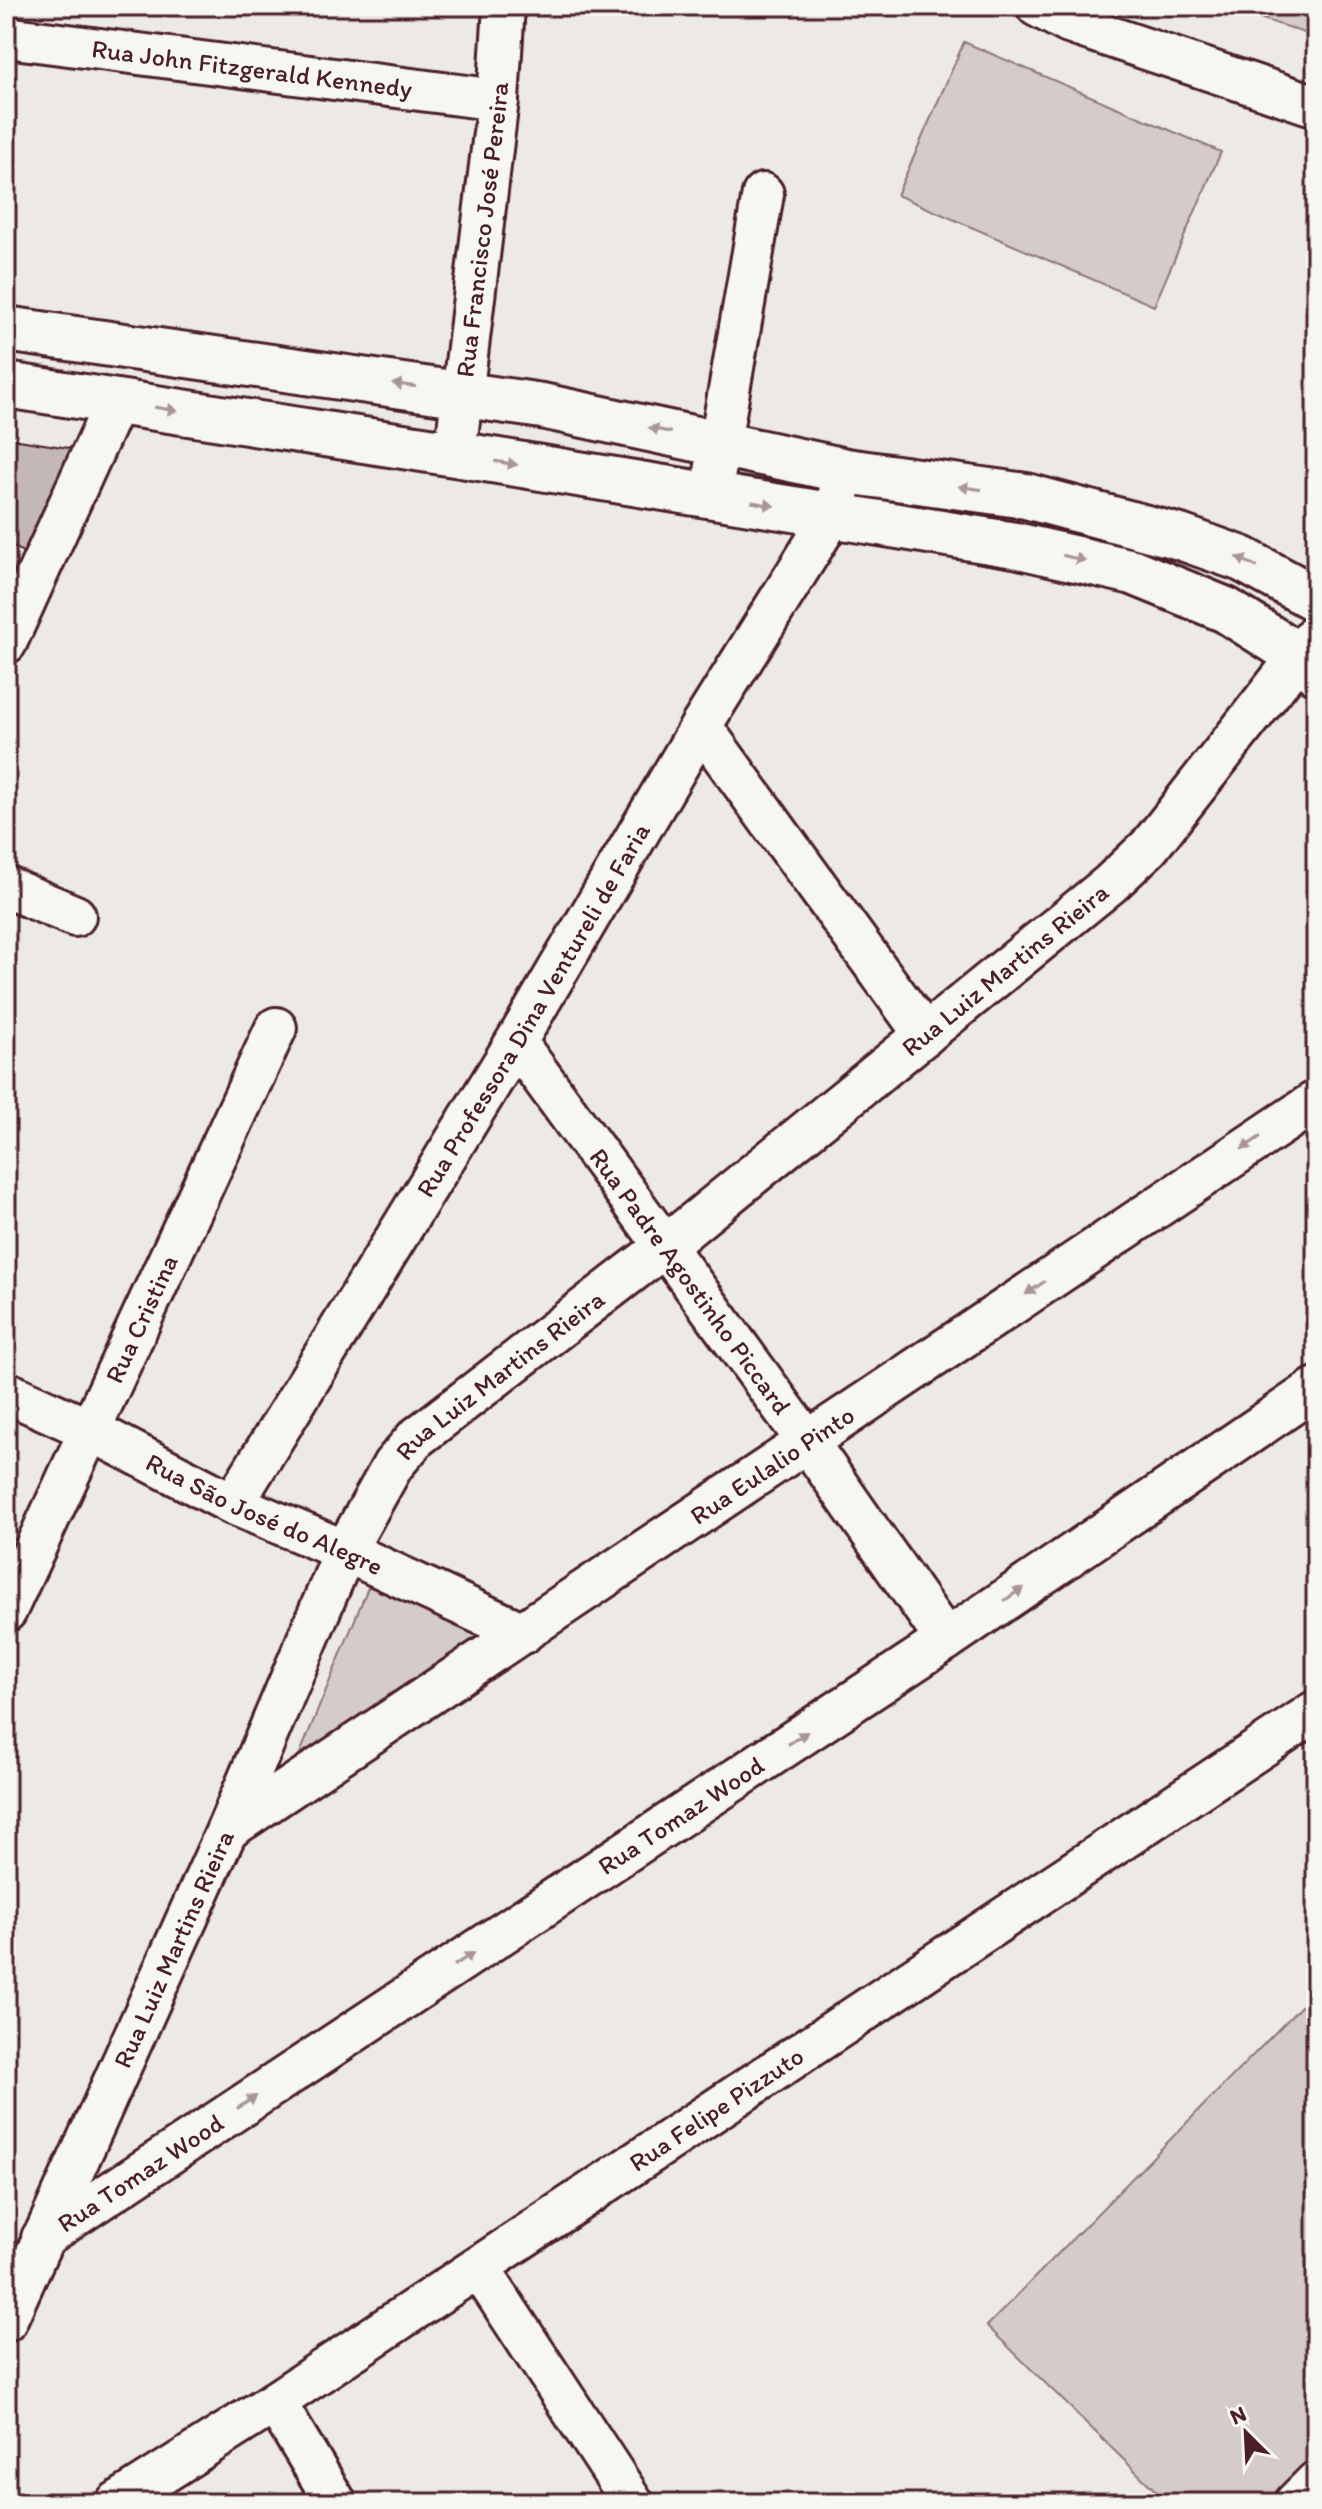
<svg xmlns="http://www.w3.org/2000/svg" width="1322" height="2509" font-family="Itim,sans-serif">
	<style>
		.green { fill: #d4cbca; stroke: #8f757a; stroke-width: 2 }
		.building { fill: #c4b7b7; stroke: #4a1f2b; stroke-width: 2 }
		.lines { fill: none; stroke-linecap: round; stroke-linejoin: round }
		.minor-casing { stroke: #4a1f2b; stroke-width: 46 }
		.major-casing { stroke: #4a1f2b; stroke-width: 50 }
		.minor { stroke: #f6f6f2; stroke-width: 40 }
		.major { stroke: #f6f6f2; stroke-width: 44 }
		.oneway { fill: #a99598 }
		.labels { text-anchor: middle; stroke-width: 7; stroke-linejoin: round; paint-order: stroke }
		.street-label { font-size: 26px; fill: #4a1f2b; stroke: #f6f6f2 }
	</style>
	<rect width="100%" height="100%" fill="#ece9e6"/>
	<filter id="ink" filterUnits="userSpaceOnUse"><feTurbulence type="fractalNoise" baseFrequency=".0125" numOctaves="2"/><feDisplacementMap in="SourceGraphic" scale="16" xChannelSelector="R" yChannelSelector="G"/><feConvolveMatrix kernelMatrix="1 2 1 2 8 2 1 2 1" color-interpolation-filters="sRGB"/></filter>
	<g filter="url(#ink)">
		<g class="green">
			<polygon points="1225,6 1316,6 1316,37"/>
			<polygon points="964,42 1221,152 1154,306 897,195"/>
			<polygon points="369,1585 491,1639 292,1773"/>
			<polygon points="1316,1991 1316,2453 1267,2503 1168,2503 987,2326"/>
		</g>
		<polygon class="building" points="6,438 75,449 30,557 6,541"/>
		<g class="lines">
			<g class="minor-casing">
				<g id="minor">
					<polyline points="1037,6 1069,23 1316,106"/>
					<path id="s1" d="M6,37L498,100"/>
					<path id="s2" d="M455,454L498,100L504,6"/>
					<polyline points="711,495 763,194"/>
					<polyline points="6,643 116,401"/>
					<polyline points="701,726 925,1035"/>
					<polyline points="6,887 75,916"/>
					<path id="s3" d="M516,1042L807,1441L946,1640"/>
					<path id="s4" d="M6,1392L90,1430L233,1504L345,1551L523,1633"/>
					<path id="s5" d="M233,1504L516,1042L701,726L832,516L846,471"/>
					<path id="s6" d="M6,1611L276,1028"/>
					<path id="s7" d="M227,1830L1316,1101"/>
					<path id="s8" d="M42,2238L946,1640L1316,1388"/>
					<polyline points="479,2268 633,2503"/>
					<path id="s9" d="M6,2321L227,1830L345,1551L393,1465L416,1438L664,1247L1110,884L1149,847L1316,634"/>
					<polyline points="275,2402 336,2503"/>
					<path id="s10" d="M116,2503L275,2402L1316,1711"/>
					<polyline points="1295,2503 1316,2482"/>
				</g>
			</g>
			<g class="major-casing">
				<g id="major">
					<polyline points="6,329 542,406 846,471 1026,496 1180,537 1242,559 1316,599"/>
					<polyline points="6,385 455,454 1015,545 1133,572 1226,610 1299,656 1316,672"/>
				</g>
			</g>
			<use href="#minor" class="minor"/>
			<use href="#major" class="major"/>
		</g>
		<defs><path id="oneway-solid" d="M-6-.8H1V-3.2L6.5 0L1 3.2V.8H-6Z" transform="scale(2)"/></defs>
		<g class="oneway">
			<use href="#oneway-solid" transform="translate(404 385) rotate(-172)"/>
			<use href="#oneway-solid" transform="translate(166 409) rotate(9)"/>
			<use href="#oneway-solid" transform="translate(660 430) rotate(-168)"/>
			<use href="#oneway-solid" transform="translate(506 463) rotate(9)"/>
			<use href="#oneway-solid" transform="translate(970 488) rotate(-172)"/>
			<use href="#oneway-solid" transform="translate(763 504) rotate(10)"/>
			<use href="#oneway-solid" transform="translate(1074 558) rotate(13)"/>
			<use href="#oneway-solid" transform="translate(1247 562) rotate(-154)"/>
			<use href="#oneway-solid" transform="translate(1251 1143) rotate(146)"/>
			<use href="#oneway-solid" transform="translate(1035 1288) rotate(146)"/>
			<use href="#oneway-solid" transform="translate(1014 1594) rotate(-34)"/>
			<use href="#oneway-solid" transform="translate(798 1738) rotate(-33)"/>
			<use href="#oneway-solid" transform="translate(464 1959) rotate(-33)"/>
			<use href="#oneway-solid" transform="translate(247 2102) rotate(-33)"/>
		</g>
	</g>
	<g class="labels">
		<g class="street-label">
			<text dy="9" stroke="none"><textPath href="#s1" startOffset="248">Rua John Fitzgerald Kennedy</textPath></text>
			<text dy="9" stroke="none"><textPath href="#s2" startOffset="226">Rua Francisco José Pereira</textPath></text>
			<text dy="9" stroke="none"><textPath href="#s9" startOffset="1728">Rua Luiz Martins Rieira</textPath></text>
			<text dy="9" stroke="none"><textPath href="#s5" startOffset="578">Rua Professora Dina Ventureli de Faria</textPath></text>
			<text dy="9" stroke="none"><textPath href="#s3" startOffset="296">Rua Padre Agostinho Piccard</textPath></text>
			<text dy="9" stroke="none"><textPath href="#s6" startOffset="322">Rua Cristina</textPath></text>
			<text dy="9" stroke="none"><textPath href="#s9" startOffset="1080">Rua Luiz Martins Rieira</textPath></text>
			<text dy="9" stroke="none"><textPath href="#s7" startOffset="656">Rua Eulalio Pinto</textPath></text>
			<text dy="9" stroke="none"><textPath href="#s4" startOffset="286">Rua São José do Alegre</textPath></text>
			<text dy="9" stroke="none"><textPath href="#s8" startOffset="766">Rua Tomaz Wood</textPath></text>
			<text dy="9" stroke="none"><textPath href="#s9" startOffset="408">Rua Luiz Martins Rieira</textPath></text>
			<text dy="9" stroke="none"><textPath href="#s10" startOffset="718">Rua Felipe Pizzuto</textPath></text>
			<text dy="9" stroke="none"><textPath href="#s8" startOffset="118">Rua Tomaz Wood</textPath></text>
		</g>
	</g>
	<rect width="1322" height="2509" fill="none" stroke="#f6f6f2" stroke-width="32"/>
	<rect x="16" y="16" width="1290" height="2477" fill="none" stroke="#4a1f2b" stroke-width="3" filter="url(#ink)"/>
	<g transform="translate(1246 2433) rotate(336)" stroke="#f6f6f2" stroke-width="6" paint-order="stroke">
	<path d="M0-6L14 30L0 20L-14 30Z" fill="#4a1f2b"/>
	<text y="-12" font-size="22" font-weight="bold" text-anchor="middle" fill="#4a1f2b">N</text>
	</g>
</svg>
